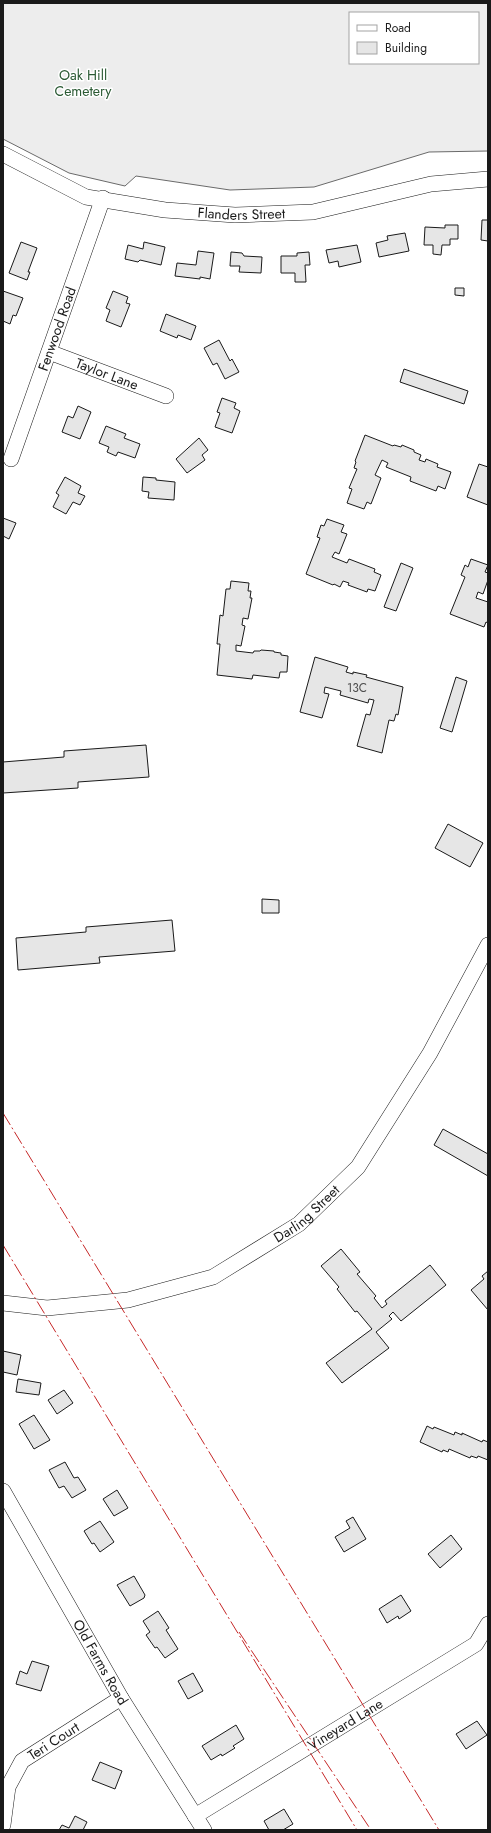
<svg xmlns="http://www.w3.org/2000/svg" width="491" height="1833" font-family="Jost,sans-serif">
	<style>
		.built { fill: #ededed; stroke: #6a6a6a; fill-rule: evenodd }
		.building { fill: #e6e6e6; stroke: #1a1a1a }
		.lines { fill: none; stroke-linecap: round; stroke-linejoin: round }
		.minor-casing { stroke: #1a1a1a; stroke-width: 16 }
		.minor { stroke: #fff; stroke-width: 15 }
		.power { stroke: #c62828; stroke-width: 1; stroke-dasharray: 14 3 2 3; stroke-linecap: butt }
		.labels { text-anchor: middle; stroke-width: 3; stroke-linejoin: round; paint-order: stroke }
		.number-label { font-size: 12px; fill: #4d4d4d }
		.park-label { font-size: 14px; fill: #2b5a34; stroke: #fff }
		.street-label { font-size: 14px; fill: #1a1a1a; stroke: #fff }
	</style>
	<rect width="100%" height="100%" fill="#fff"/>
	<path class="built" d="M3,3H488V151L429,152L314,187L230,190L136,176L125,186L69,173L3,139ZM350,13H478V63H350Z"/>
	<g class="building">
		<polygon points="482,220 488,220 488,241 481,240"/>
		<polygon points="445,225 458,225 458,239 450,239 450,245 442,245 441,255 433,254 433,245 424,245 425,227 445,228"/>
		<polygon points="405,233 409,251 379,257 376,243 388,240 387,236"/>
		<polygon points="21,242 37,248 28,272 30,272 27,280 9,273"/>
		<polygon points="144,242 165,247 161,265 140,260 138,262 125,259 128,245 143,249"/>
		<polygon points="357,245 361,262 339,267 338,261 329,263 326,250"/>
		<polygon points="198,251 214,253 210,279 200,277 200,279 175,276 177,263 196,265"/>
		<polygon points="231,252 242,253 244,256 262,257 261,273 239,272 240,266 230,266"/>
		<polygon points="309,252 310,265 305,265 306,282 295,282 295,273 281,273 281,256 297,256 297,253"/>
		<polygon points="455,288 464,288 464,296 455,295"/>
		<polygon points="3,291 23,298 16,316 13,315 10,324 3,321"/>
		<polygon points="113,291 128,297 126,303 130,304 121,327 106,321 110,310 106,308"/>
		<polygon points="166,314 196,326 191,340 178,335 177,338 160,331"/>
		<polygon points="219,340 230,361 232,359 239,372 225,379 217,363 213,365 204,348"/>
		<polygon points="404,369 468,391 464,404 400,382"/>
		<polygon points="222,398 236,403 234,408 240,411 232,433 215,427 220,413 217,412"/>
		<polygon points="78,406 91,412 80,439 62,432 68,416 73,418"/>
		<polygon points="106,426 126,434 124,438 140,444 135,458 118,452 116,456 107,452 109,447 99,443"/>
		<polygon points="365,435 393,446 394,445 401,447 402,445 414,450 414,452 421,455 419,460 425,462 426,459 438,464 437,467 451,472 445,489 438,486 436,491 410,481 411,477 386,467 388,463 382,460 375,475 381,478 371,504 367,502 364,509 347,503 352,489 349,488 357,469 354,468 356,462 355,461"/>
		<polygon points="199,438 208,450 202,455 205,460 187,473 176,459"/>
		<polygon points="479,464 488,467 488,505 467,497"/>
		<polygon points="65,477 81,486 78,493 85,496 80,505 73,502 66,514 53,507 59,495 56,493"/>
		<polygon points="143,477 156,478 156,480 175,482 174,500 148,498 149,492 142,491"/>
		<polygon points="3,518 16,523 9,539 3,536"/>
		<polygon points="327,519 344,525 341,532 347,534 339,554 335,552 332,557 347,563 349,559 375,569 374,572 381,575 375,591 368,589 367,592 348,585 349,583 343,581 340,587 334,584 333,585 306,574 320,538 317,537 321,525 324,526"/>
		<polygon points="471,559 488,565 485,572 488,573 488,580 483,594 478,592 476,598 488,602 488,623 486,622 484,627 450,614 465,577 461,575 465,565 468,567"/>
		<polygon points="401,563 413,568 396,611 384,607"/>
		<polygon points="231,581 249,583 248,591 251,591 250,598 252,598 248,619 243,618 242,625 245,626 241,646 236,645 236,651 253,653 254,651 260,651 261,650 274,651 274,652 281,653 281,655 288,656 287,672 280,672 279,678 253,675 252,679 217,675 220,644 217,644 220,615 223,616 226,589 230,589"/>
		<polygon points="315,657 348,667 346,672 353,674 353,672 367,675 366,677 403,687 398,715 396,714 394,721 389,720 382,753 357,746 366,714 370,715 374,700 369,699 368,703 340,695 341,691 325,687 324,693 329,694 322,718 300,712"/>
		<polygon points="456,677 467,681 452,732 440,728"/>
		<polygon points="146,745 149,777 78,782 78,788 3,793 3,762 64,757 64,751"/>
		<polygon points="448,824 483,843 470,867 435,848"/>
		<polygon points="262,899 279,900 279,913 262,913"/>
		<polygon points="172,920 175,951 99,957 100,963 18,970 16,938 86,932 86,927"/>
		<polygon points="443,1129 488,1154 488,1176 434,1145"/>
		<polygon points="341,1249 360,1272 357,1274 376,1296 374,1298 382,1308 387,1304 385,1301 430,1265 446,1285 401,1321 393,1312 389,1316 392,1319 376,1332 389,1348 342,1383 326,1363 372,1329 357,1311 355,1312 337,1289 339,1287 321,1266"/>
		<polygon points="488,1271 488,1310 471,1290 484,1279 482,1276"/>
		<polygon points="3,1351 21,1355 17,1375 3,1372"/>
		<polygon points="18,1379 41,1383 39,1395 16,1392"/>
		<polygon points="64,1390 73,1403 57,1414 48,1400"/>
		<polygon points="34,1415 50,1440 34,1449 19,1424"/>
		<polygon points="427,1426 433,1429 434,1427 454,1435 455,1432 462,1435 462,1433 482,1442 483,1440 488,1442 488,1460 478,1456 477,1458 471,1456 470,1458 449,1449 448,1452 443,1450 442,1452 420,1442"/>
		<polygon points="65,1462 74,1478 78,1477 86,1490 72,1498 64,1486 59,1488 49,1470"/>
		<polygon points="117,1490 128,1508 114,1516 103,1499"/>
		<polygon points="353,1517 366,1539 344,1552 335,1537 350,1528 346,1521"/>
		<polygon points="100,1521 114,1542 100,1552 94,1543 92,1544 84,1531"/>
		<polygon points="451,1535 462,1549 440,1568 428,1554"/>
		<polygon points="134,1576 145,1595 144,1598 130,1606 117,1585"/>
		<polygon points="401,1595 411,1611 399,1619 398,1616 387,1623 379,1609"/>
		<polygon points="158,1611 169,1628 166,1630 178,1649 165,1658 157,1647 155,1648 146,1635 150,1632 143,1621"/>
		<polygon points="32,1661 49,1666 41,1691 16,1684 20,1671 27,1674"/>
		<polygon points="193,1673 203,1691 188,1699 178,1681"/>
		<polygon points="477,1721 487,1735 466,1749 456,1734"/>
		<polygon points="236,1725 244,1739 233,1746 235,1748 222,1756 221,1754 211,1760 202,1746"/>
		<polygon points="100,1762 122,1771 115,1789 92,1780"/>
		<polygon points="284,1809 293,1824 283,1830 269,1830 264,1821"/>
		<polygon points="75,1816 87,1822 83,1830 59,1830 62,1825 69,1828"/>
	</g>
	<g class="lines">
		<g class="minor-casing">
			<g id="minor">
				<path id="s1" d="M3,154L86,197L165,210L235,215L313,212L431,184L488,179"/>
				<path id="s2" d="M49,352L166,396"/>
				<path id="s3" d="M11,459L103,198"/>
				<path id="s4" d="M3,1303L47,1308L128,1300L213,1277L299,1224L358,1167L430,1053L488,945"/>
				<path id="s5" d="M3,1491L121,1698L204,1830"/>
				<path id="s6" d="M195,1816L476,1644L488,1624"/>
				<path id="s7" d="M3,1825L8,1787L22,1761L121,1698"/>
			</g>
		</g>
		<use href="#minor" class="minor"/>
		<g class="power">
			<polyline points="3,1113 439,1830"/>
			<polyline points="3,1245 357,1830"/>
			<polyline points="239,1632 371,1830"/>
		</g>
	</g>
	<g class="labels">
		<g class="number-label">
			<text x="357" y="692">13C</text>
		</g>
		<g class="park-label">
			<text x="83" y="80">Oak Hill<tspan x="83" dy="16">Cemetery</tspan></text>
		</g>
		<g class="street-label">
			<text dy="5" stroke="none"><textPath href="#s1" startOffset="250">Flanders Street</textPath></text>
			<text dy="5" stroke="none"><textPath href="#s3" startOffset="138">Fenwood Road</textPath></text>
			<text dy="5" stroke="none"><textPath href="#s2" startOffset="62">Taylor Lane</textPath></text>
			<text dy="5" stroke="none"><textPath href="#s4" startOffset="327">Darling Street</textPath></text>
			<text dy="5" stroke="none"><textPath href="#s5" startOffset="197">Old Farms Road</textPath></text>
			<text dy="5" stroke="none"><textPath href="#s6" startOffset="176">Vineyard Lane</textPath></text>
			<text dy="5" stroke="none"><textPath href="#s7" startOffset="105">Teri Court</textPath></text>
		</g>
	</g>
	<rect width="491" height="1833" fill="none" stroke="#1a1a1a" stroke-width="8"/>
	<rect x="349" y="12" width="130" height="52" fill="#ffffff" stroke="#a3a3a3"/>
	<rect x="357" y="25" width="20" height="6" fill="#ffffff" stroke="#a3a3a3"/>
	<text x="385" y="32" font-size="12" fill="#1a1a1a">Road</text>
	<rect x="357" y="42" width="20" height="12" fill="#e6e6e6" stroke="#a3a3a3"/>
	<text x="385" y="52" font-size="12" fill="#1a1a1a">Building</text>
</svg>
